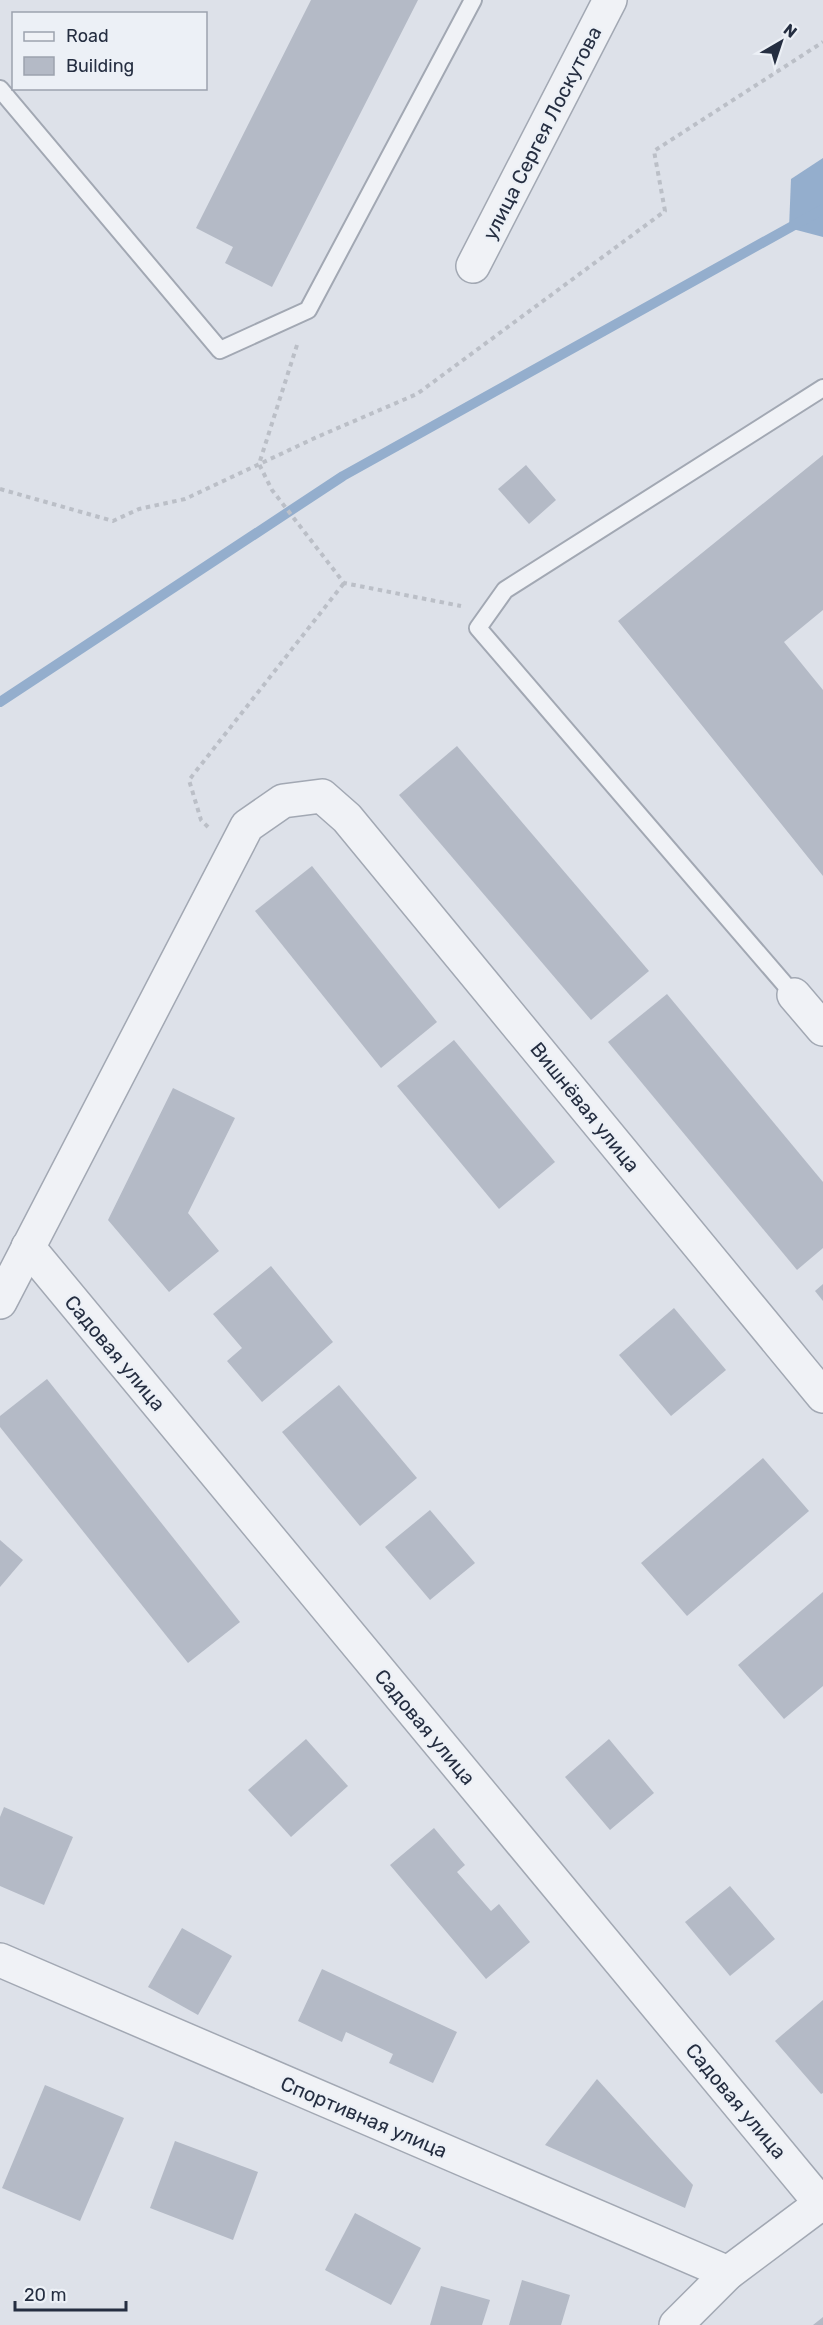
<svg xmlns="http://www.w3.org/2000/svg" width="823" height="2325" font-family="Rubik,sans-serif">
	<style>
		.water { fill: #94aecd }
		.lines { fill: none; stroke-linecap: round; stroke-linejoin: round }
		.stream { stroke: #94aecd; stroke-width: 10 }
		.building { fill: #b4bac6 }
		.lane-casing { stroke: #a2a8b3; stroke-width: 20 }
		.street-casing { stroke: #a2a8b3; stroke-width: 36 }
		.path { stroke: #bbbfc7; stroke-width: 4; stroke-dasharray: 4.5 4.5; stroke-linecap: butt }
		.lane { stroke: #f0f2f6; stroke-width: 16 }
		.street { stroke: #f0f2f6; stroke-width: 33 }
		.labels { text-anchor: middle; stroke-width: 4.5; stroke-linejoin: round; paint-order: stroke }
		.street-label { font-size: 20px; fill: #252e41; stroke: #ecf0f6 }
	</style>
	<rect width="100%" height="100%" fill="#dde1e9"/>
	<polygon class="water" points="823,158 823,237 789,228 791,179"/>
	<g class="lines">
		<polyline class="stream" points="0,702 343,476 823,209"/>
	</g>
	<g class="building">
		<polygon points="311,0 418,0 272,287 225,263 233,247 196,228"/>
		<polygon points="823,455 823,610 784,642 823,690 823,876 618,621"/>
		<polygon points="526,465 556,500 529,524 498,489"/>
		<polygon points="457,746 649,971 591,1020 399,795"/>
		<polygon points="312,866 437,1022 381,1068 255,911"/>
		<polygon points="667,994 823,1182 823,1248 797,1270 608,1042"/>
		<polygon points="454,1040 555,1162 499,1209 397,1086"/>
		<polygon points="173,1088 235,1118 188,1213 219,1251 169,1292 108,1220"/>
		<polygon points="271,1266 333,1342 262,1402 227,1361 242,1348 213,1314"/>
		<polygon points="823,1284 823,1301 815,1291"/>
		<polygon points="674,1308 726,1370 671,1416 619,1355"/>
		<polygon points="47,1379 240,1622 188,1663 0,1427 0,1416"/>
		<polygon points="339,1385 417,1478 360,1526 282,1432"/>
		<polygon points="763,1458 809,1511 687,1616 641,1563"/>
		<polygon points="430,1510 475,1563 430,1600 385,1547"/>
		<polygon points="0,1540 23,1560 0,1587"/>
		<polygon points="823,1592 823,1686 784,1719 738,1665"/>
		<polygon points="306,1739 348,1786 291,1837 248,1790"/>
		<polygon points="609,1739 654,1793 610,1830 565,1777"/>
		<polygon points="4,1807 73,1837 44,1905 0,1886 0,1817"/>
		<polygon points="434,1828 465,1865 457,1872 491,1911 499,1904 530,1942 486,1979 390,1865"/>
		<polygon points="730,1886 775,1939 730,1976 685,1922"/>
		<polygon points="182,1928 232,1956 198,2015 148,1987"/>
		<polygon points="322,1969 457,2032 433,2083 389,2063 393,2054 346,2032 342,2042 298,2021"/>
		<polygon points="823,2000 823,2093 821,2094 775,2041"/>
		<polygon points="597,2079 693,2185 685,2208 545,2145"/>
		<polygon points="45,2085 124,2118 80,2221 2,2188"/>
		<polygon points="175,2141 258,2172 233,2240 150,2208"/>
		<polygon points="355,2213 421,2248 391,2305 325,2270"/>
		<polygon points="522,2280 570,2295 561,2325 509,2325"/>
		<polygon points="441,2286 490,2300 482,2325 430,2325"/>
		<polygon points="823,2317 823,2325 813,2325"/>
	</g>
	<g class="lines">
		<g class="lane-casing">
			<g id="lane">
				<polyline points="0,89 220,350 308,310 473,0"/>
				<polyline points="794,995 478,628 505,590 823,388"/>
			</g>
		</g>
		<g class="street-casing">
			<g id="street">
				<polyline points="473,266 610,0"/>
				<polyline points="794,995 823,1029"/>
				<polyline points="28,1247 823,2206"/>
				<polyline points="0,1302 247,826 283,801 322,796 347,818 823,1396"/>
				<polyline points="0,1960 728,2273"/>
				<polyline points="676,2325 728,2273 823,2202"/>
			</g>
		</g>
		<g class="path">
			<polyline points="297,345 259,464 272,490 344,583 461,606"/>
			<polyline points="0,489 113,521 139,509 185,499 317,437 417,394 665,211 654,151 823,42"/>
			<polyline points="208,827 201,820 189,780 344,583"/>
		</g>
		<use href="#lane" class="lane"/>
		<use href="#street" class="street"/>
	</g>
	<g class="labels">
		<g class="street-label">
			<text transform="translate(542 133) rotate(-63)" y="7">улица Сергея Лоскутова</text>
			<text transform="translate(585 1107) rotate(51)" y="7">Вишнёвая улица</text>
			<text transform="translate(115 1353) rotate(50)" y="7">Садовая улица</text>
			<text transform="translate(425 1727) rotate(50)" y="7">Садовая улица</text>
			<text transform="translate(736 2101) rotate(50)" y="7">Садовая улица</text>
			<text transform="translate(364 2117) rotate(23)" y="7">Спортивная улица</text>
		</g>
	</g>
	<rect x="12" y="12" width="195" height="78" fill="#ecf0f6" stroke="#9ca2ae" stroke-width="1.5"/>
	<rect x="24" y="32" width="30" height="9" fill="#f0f2f6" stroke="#9ca2ae" stroke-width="1.5"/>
	<text x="66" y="42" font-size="18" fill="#252e41">Road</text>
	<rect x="24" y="57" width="30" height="18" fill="#b4bac6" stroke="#9ca2ae" stroke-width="1.5"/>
	<text x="66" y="72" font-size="18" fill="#252e41">Building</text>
	<g transform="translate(781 42) rotate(39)" stroke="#ecf0f6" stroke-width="4.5" paint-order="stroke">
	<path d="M0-4.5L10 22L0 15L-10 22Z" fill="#252e41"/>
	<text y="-9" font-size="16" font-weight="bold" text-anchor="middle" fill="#252e41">N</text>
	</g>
	<path d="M15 2301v9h111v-9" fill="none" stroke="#252e41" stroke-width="3"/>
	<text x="24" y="2301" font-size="18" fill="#252e41" stroke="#ecf0f6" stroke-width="4.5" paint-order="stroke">20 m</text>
</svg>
